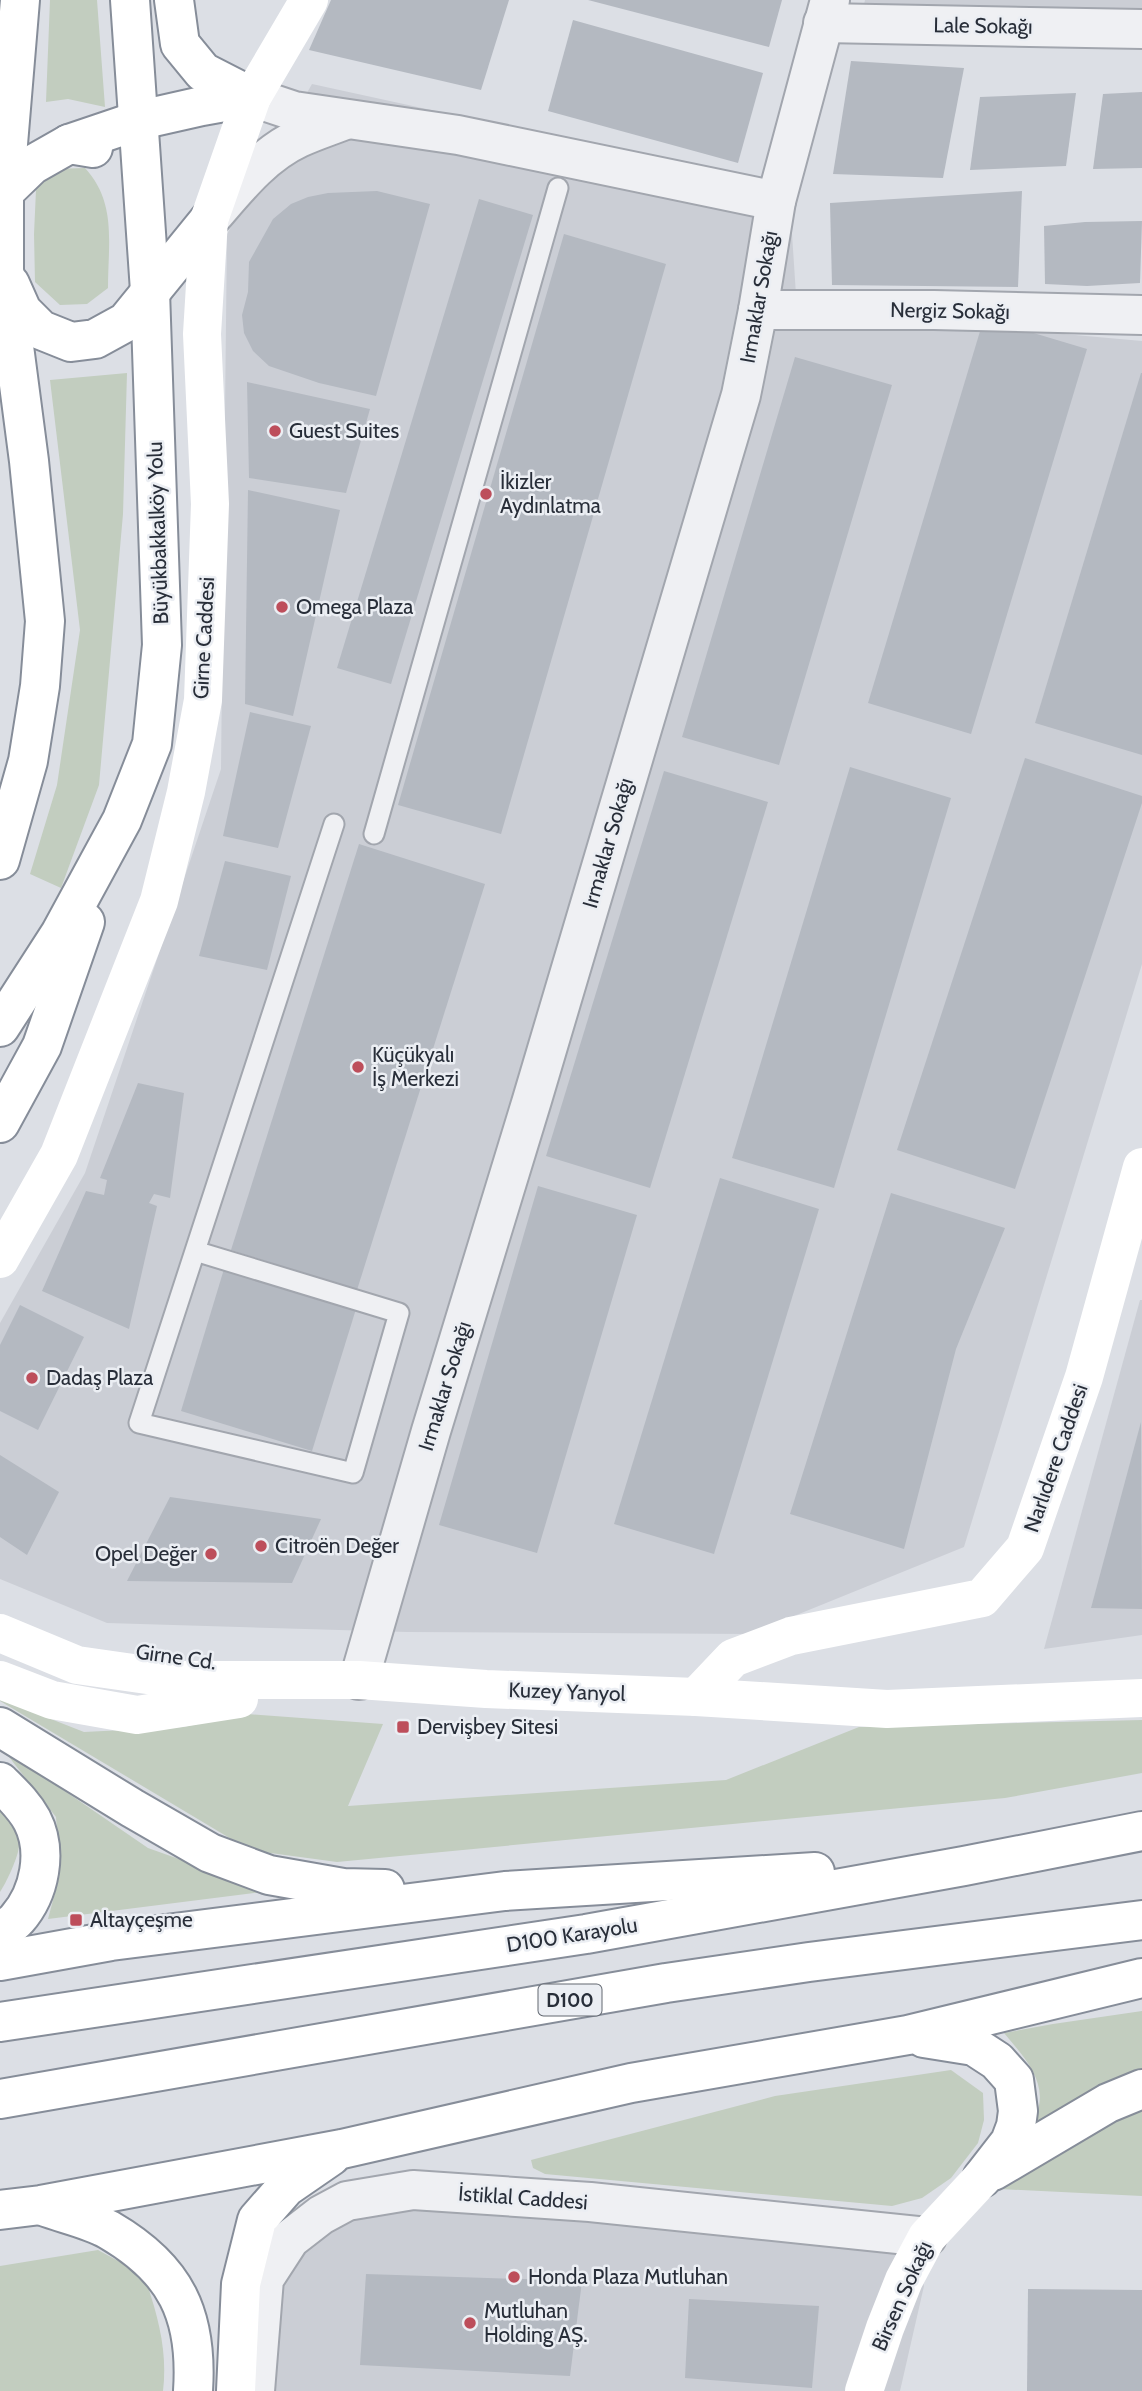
<svg xmlns="http://www.w3.org/2000/svg" width="1142" height="2391" font-family="Cabin,sans-serif">
	<style>
		.built { fill: #cbced5 }
		.green { fill: #c2cdbf }
		.building { fill: #b4b9c1 }
		.lines { fill: none; stroke-linecap: round; stroke-linejoin: round }
		.lane-casing { stroke: #a2a6ae; stroke-width: 23 }
		.street-casing { stroke: #a2a6ae; stroke-width: 42 }
		.highway-casing { stroke: #868d99; stroke-width: 42 }
		.lane { stroke: #eff0f3; stroke-width: 19 }
		.street { stroke: #eff0f3; stroke-width: 38 }
		.secondary { stroke: #fff; stroke-width: 38 }
		.highway { stroke: #fff; stroke-width: 38 }
		.poi-dot { fill: #bd4e5b; stroke: #ebeef3; stroke-width: 2.5 }
		.labels { text-anchor: middle; stroke-width: 5; stroke-linejoin: round; paint-order: stroke }
		.shield { fill: #ebeef3; stroke: #626871; stroke-width: 2 }
		.shield-label { font-size: 19px; font-weight: bold; fill: #282e39 }
		.street-label { font-size: 21px; fill: #282e39; stroke: #ebeef3 }
		.poi-label { font-size: 21px; fill: #282e39; stroke: #ebeef3; text-anchor: start }
	</style>
	<rect width="100%" height="100%" fill="#dcdfe5"/>
	<g class="built">
		<polygon points="865,0 1142,0 1142,8 862,13"/>
		<polygon points="312,84 789,188 797,310 1142,341 1142,964 964,1547 750,1634 407,1632 107,1623 0,1579 0,1323 85,1173 221,769 227,234"/>
		<polygon points="1140,1300 1142,1300 1142,1635 1044,1649"/>
		<polygon points="348,2199 914,2245 924,2286 900,2391 267,2391 284,2280"/>
	</g>
	<g class="green">
		<polygon points="50,0 97,0 105,107 68,99 46,102"/>
		<path d="M85,168C117,203 108,243 108,288L87,304L60,305L35,282L34,234L36,190L52,169Z"/>
		<polygon points="127,373 123,514 99,785 61,888 30,874 57,785 80,630 50,380"/>
		<polygon points="0,1699 84,1732 183,1727 247,1714 383,1724 348,1806 726,1780 859,1727 1142,1720 1142,1773 1005,1798 337,1862 263,1852 243,1846 0,1701"/>
		<polygon points="2,1748 148,1848 269,1891 48,1919 60,1874 56,1817"/>
		<path d="M0,1806C7,1813 19,1834 19,1845C19,1856 6,1883 0,1892Z"/>
		<path d="M1142,2011V2073L1039,2129L1031,2123C1055,2089 1025,2058 1004,2033L1053,2024Z"/>
		<polygon points="951,2070 983,2093 984,2120 978,2143 951,2178 922,2198 892,2206 545,2174 533,2168 531,2160 775,2096"/>
		<polygon points="1142,2101 1142,2196 1000,2189 1065,2141"/>
		<path d="M98,2250L144,2275C157,2313 168,2350 163,2391H0V2266Z"/>
	</g>
	<g class="building">
		<polygon points="331,0 509,0 481,90 309,50"/>
		<polygon points="588,0 782,0 769,47"/>
		<polygon points="573,20 763,73 738,163 548,111"/>
		<polygon points="851,61 964,68 943,178 833,174"/>
		<polygon points="1142,92 1142,168 1093,169 1103,94"/>
		<polygon points="1076,93 1066,166 970,170 980,97"/>
		<polygon points="377,191 430,204 376,396 319,383 269,366 253,351 244,333 242,315 248,292 249,262 273,219 291,204 308,197 328,193"/>
		<polygon points="1022,191 1018,287 832,285 830,203"/>
		<polygon points="479,199 533,215 391,684 337,668"/>
		<polygon points="1142,221 1140,283 1087,286 1045,284 1044,226 1085,222"/>
		<polygon points="564,234 666,264 501,834 398,805"/>
		<polygon points="984,318 1087,349 971,734 868,703"/>
		<polygon points="795,357 892,385 779,765 682,737"/>
		<polygon points="1141,373 1142,373 1142,755 1035,723"/>
		<polygon points="247,382 370,409 346,493 249,478"/>
		<polygon points="248,490 340,510 293,716 245,704"/>
		<polygon points="250,712 311,726 278,848 223,836"/>
		<polygon points="1025,758 1142,796 1142,803 1015,1189 897,1150"/>
		<polygon points="850,767 951,798 834,1188 732,1158"/>
		<polygon points="664,771 768,802 650,1188 546,1156"/>
		<polygon points="359,844 485,884 357,1290 231,1250"/>
		<polygon points="225,861 291,876 267,970 199,956"/>
		<polygon points="138,1083 184,1093 170,1198 154,1194 149,1203 157,1206 129,1329 42,1291 86,1191 104,1195 107,1180 100,1178"/>
		<polygon points="720,1178 819,1209 714,1554 614,1524"/>
		<polygon points="538,1186 637,1215 537,1553 439,1525"/>
		<polygon points="891,1193 1005,1228 956,1349 904,1549 790,1514"/>
		<polygon points="224,1269 356,1309 312,1451 181,1411"/>
		<polygon points="20,1305 84,1337 38,1430 0,1411 0,1345"/>
		<polygon points="1141,1422 1142,1609 1091,1608"/>
		<polygon points="0,1455 59,1492 27,1555 0,1537"/>
		<polygon points="170,1497 321,1519 292,1583 127,1581"/>
		<polygon points="366,2274 582,2281 570,2376 360,2365"/>
		<polygon points="1028,2289 1142,2290 1142,2391 1027,2391"/>
		<polygon points="689,2299 819,2306 812,2388 685,2378"/>
	</g>
	<g class="lines">
		<g class="lane-casing">
			<g id="lane">
				<polyline points="374,834 558,188"/>
				<polyline points="195,1251 399,1313 353,1473 139,1423 334,824"/>
			</g>
		</g>
		<g class="street-casing">
			<g id="street">
				<polyline points="823,23 1142,29"/>
				<polyline points="252,97 294,111 458,135 776,201"/>
				<path d="M210,219C236,189 262,155 299,138C314,131 330,126 345,120"/>
				<polyline points="758,310 934,310 1142,315"/>
				<polyline points="359,1680 431,1431 532,1100 741,395 758,310 776,201 830,0"/>
				<polyline points="255,2391 264,2279 290,2239 321,2215 347,2201 413,2190 590,2202 927,2237"/>
			</g>
		</g>
		<g class="highway-casing">
			<g id="highway">
				<polyline points="174,0 180,44 203,72 252,97"/>
				<polyline points="69,144 140,120 202,106 252,97"/>
				<polyline points="4,192 32,165 69,144 93,148"/>
				<polyline points="10,284 22,311 41,330 71,342 95,339 126,322 209,220"/>
				<polyline points="0,860 28,761 40,686 45,621 29,461 4,270 4,192 20,0"/>
				<polyline points="0,1027 60,934 122,820 152,744 162,645 150,291 130,0"/>
				<polyline points="0,1123 42,1046 85,922"/>
				<polyline points="0,1727 132,1808 210,1853 269,1875 343,1888 385,1889"/>
				<path d="M0,1782C12,1794 24,1805 32,1820C48,1851 40,1893 17,1919C13,1924 6,1928 0,1932"/>
				<polyline points="0,1961 111,1941 505,1891 815,1872"/>
				<polyline points="0,2022 586,1934 964,1866 1142,1831"/>
				<polyline points="924,2038 974,2046 997,2061 1014,2080 1018,2111 1016,2126 1010,2142 982,2178"/>
				<polyline points="0,2099 666,1983 809,1962 1142,1920"/>
				<polyline points="993,2171 1108,2103 1142,2089"/>
				<path d="M43,2206C64,2214 89,2219 109,2230C176,2269 198,2315 193,2391"/>
				<polyline points="0,2210 41,2205 342,2149 631,2083 908,2035 1142,1978"/>
				<polyline points="236,2391 241,2284 257,2220 286,2187 331,2156"/>
			</g>
		</g>
		<use href="#lane" class="lane"/>
		<use href="#street" class="street"/>
		<g class="secondary">
			<polyline points="0,1259 59,1155 159,901 186,792 203,700 210,504 202,334 209,220 252,97 309,0"/>
			<polyline points="0,1633 77,1665 182,1680 359,1680 486,1689 696,1697 887,1709 1142,1698"/>
			<polyline points="0,1680 52,1700 137,1715 239,1699"/>
			<polyline points="696,1697 733,1658 791,1636 982,1598 1025,1548 1084,1377 1142,1167"/>
			<polyline points="864,2391 885,2328 904,2280 927,2237 982,2178"/>
		</g>
		<use href="#highway" class="highway"/>
	</g>
	<g class="poi-dot">
		<circle cx="275" cy="431" r="7"/>
		<circle cx="486" cy="494" r="7"/>
		<circle cx="282" cy="607" r="7"/>
		<circle cx="358" cy="1067" r="7"/>
		<circle cx="32" cy="1378" r="7"/>
		<circle cx="261" cy="1546" r="7"/>
		<circle cx="211" cy="1554" r="7"/>
		<rect x="396" y="1720" width="14" height="14" rx="3.5"/>
		<rect x="69" y="1913" width="14" height="14" rx="3.5"/>
		<circle cx="514" cy="2277" r="7"/>
		<circle cx="470" cy="2323" r="7"/>
	</g>
	<g class="labels">
		<rect class="shield" x="538.5" y="1984.5" width="63" height="31" rx="5"/>
		<g class="shield-label">
			<text x="570" y="2007">D100</text>
		</g>
		<g class="street-label">
			<text transform="translate(983 26) rotate(1)" y="7">Lale Sokağı</text>
			<text transform="translate(759 297) rotate(-80)" y="7">Irmaklar Sokağı</text>
			<text transform="translate(950 311) rotate(1)" y="7">Nergiz Sokağı</text>
			<text transform="translate(158 533) rotate(-92)" y="7">Büyükbakkalköy Yolu</text>
			<text transform="translate(204 638) rotate(-87)" y="7">Girne Caddesi</text>
			<text transform="translate(608 843) rotate(-74)" y="7">Irmaklar Sokağı</text>
			<text transform="translate(445 1386) rotate(-73)" y="7">Irmaklar Sokağı</text>
			<text transform="translate(1056 1458) rotate(-71)" y="7">Narlıdere Caddesi</text>
			<text transform="translate(176 1657) rotate(8)" y="7">Girne Cd.</text>
			<text transform="translate(567 1692) rotate(2)" y="7">Kuzey Yanyol</text>
			<text transform="translate(572 1935) rotate(-9)" y="7">D100 Karayolu</text>
			<text transform="translate(523 2198) rotate(4)" y="7">İstiklal Caddesi</text>
			<text transform="translate(902 2296) rotate(-66)" y="7">Birsen Sokağı</text>
		</g>
		<g class="poi-label">
			<text x="289" y="438">Guest Suites</text>
			<text x="500" y="489">İkizler<tspan x="500" dy="24">Aydınlatma</tspan></text>
			<text x="296" y="614">Omega Plaza</text>
			<text x="372" y="1062">Küçükyalı<tspan x="372" dy="24">İş Merkezi</tspan></text>
			<text x="46" y="1385">Dadaş Plaza</text>
			<text x="275" y="1553">Citroën Değer</text>
			<text x="197" y="1561" text-anchor="end">Opel Değer</text>
			<text x="417" y="1734">Dervişbey Sitesi</text>
			<text x="90" y="1927">Altayçeşme</text>
			<text x="528" y="2284">Honda Plaza Mutluhan</text>
			<text x="484" y="2318">Mutluhan<tspan x="484" dy="24">Holding AŞ.</tspan></text>
		</g>
	</g>
</svg>
